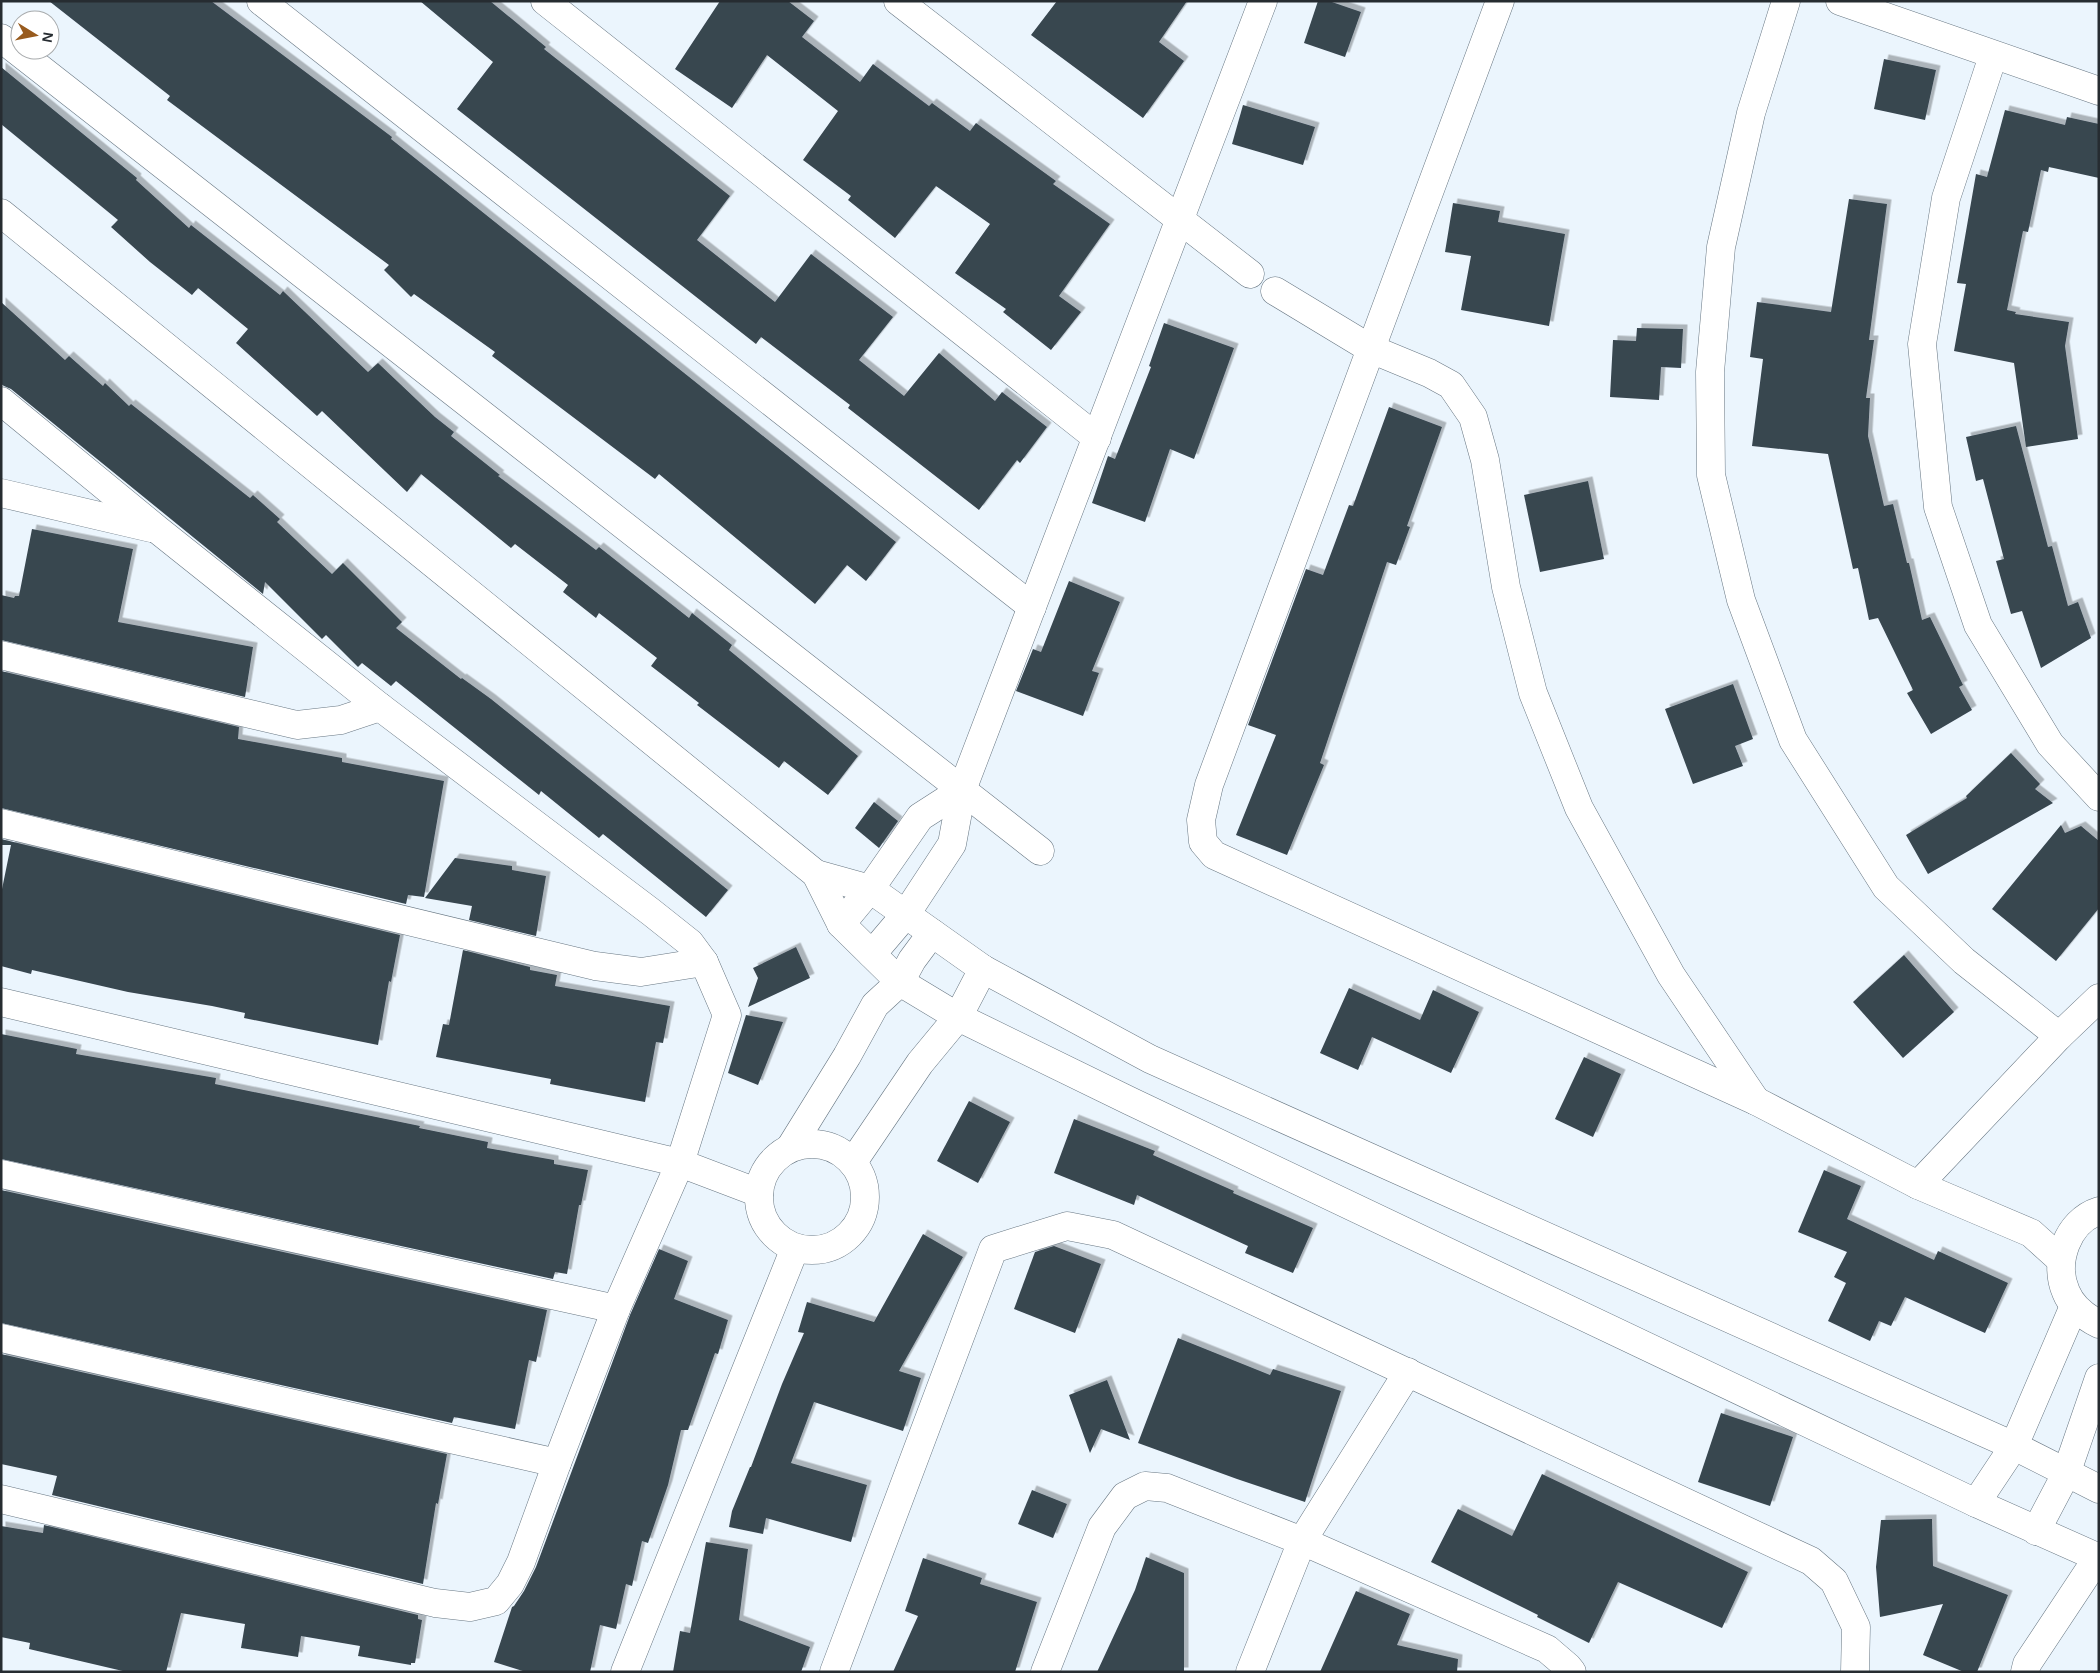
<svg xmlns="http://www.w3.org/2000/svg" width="2100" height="1673" font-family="Helvetica,sans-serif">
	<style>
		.building { fill: #384650; filter: url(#shadow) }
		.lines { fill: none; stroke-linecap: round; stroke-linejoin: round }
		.minor-casing { stroke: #687783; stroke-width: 29 }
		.minor { stroke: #fff; stroke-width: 28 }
	</style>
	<defs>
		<filter id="shadow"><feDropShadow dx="4.5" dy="-4.5" stdDeviation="0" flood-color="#0004"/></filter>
	</defs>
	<rect width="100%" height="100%" fill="#ebf5fd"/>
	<g class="building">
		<polygon points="49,1 211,1 392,137 391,139 896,542 866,581 847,565 815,604 659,474 655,479 492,356 495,352 414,294 411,297 384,270 389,265 167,100 170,96"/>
		<polygon points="420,1 490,1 546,47 544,49 730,196 697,240 775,302 811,254 893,317 859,360 904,396 939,353 995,401 1002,392 1047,427 1020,463 1017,460 979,510 848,408 850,405 761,337 756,344 457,109 493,62"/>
		<polygon points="720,1 788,1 814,21 802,37 860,82 873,64 929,106 932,103 970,131 976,123 1056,181 1053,184 1110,224 1059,296 1081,312 1051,350 1003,312 1006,309 955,273 990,224 936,186 895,238 848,200 851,196 803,160 838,111 767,55 732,108 675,69"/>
		<polygon points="1057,1 1187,1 1159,42 1184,61 1143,118 1031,35"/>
		<polygon points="1318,1 1329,1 1361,12 1345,57 1304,43"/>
		<polygon points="1884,59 1936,70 1925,120 1874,109"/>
		<polygon points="1,67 137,178 136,180 189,228 191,225 280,295 283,291 368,372 378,363 435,417 454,432 451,436 500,475 498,476 596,550 599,547 689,618 692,613 732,645 729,650 858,756 828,795 784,761 779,768 697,705 699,703 651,666 657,658 599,613 596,618 563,592 568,585 515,544 511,548 421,474 407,492 322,411 317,416 236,343 248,329 198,288 192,295 150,262 111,227 118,220 1,124"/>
		<polygon points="1243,105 1315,127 1303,165 1232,144"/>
		<polygon points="2005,110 2065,125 2067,117 2099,124 2099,178 2049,167 2048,172 2041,170 2028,232 2023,231 2007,310 2016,312 2015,314 2069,322 2065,346 2078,439 2026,447 2014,363 1954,351 1966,284 1957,283 1976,174 1987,177"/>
		<polygon points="1849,199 1887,204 1869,340 1874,340 1866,398 1870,398 1868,436 1884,506 1893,504 1907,563 1909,563 1922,620 1930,617 1963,685 1959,687 1972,710 1931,734 1907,693 1913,690 1878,618 1869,620 1858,568 1853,569 1828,454 1752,446 1763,359 1750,357 1757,302 1831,312"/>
		<polygon points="1453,203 1500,211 1498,222 1565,234 1549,326 1461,310 1471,256 1445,252"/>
		<polygon points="1,302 65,360 69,356 103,386 105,383 129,406 131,404 250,498 253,495 280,519 277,522 332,574 343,563 402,622 396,628 461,679 462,678 491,699 728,890 706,917 603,834 599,838 541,791 539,795 396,681 391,686 362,663 358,667 326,635 322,639 265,582 263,594 11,389 4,386 1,384"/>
		<polygon points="1164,323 1234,348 1194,459 1170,449 1145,522 1092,503 1108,456 1115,459 1151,367 1149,366"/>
		<polygon points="1637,328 1683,329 1681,368 1661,367 1659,400 1610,397 1613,340 1636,341"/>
		<polygon points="1389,407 1442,427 1407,526 1410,527 1396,565 1387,562 1320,763 1324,765 1287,855 1236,835 1276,735 1248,725 1306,569 1323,575 1349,505 1353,506"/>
		<polygon points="2016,426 2048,547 2052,546 2068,606 2078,602 2091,638 2041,668 2022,611 2011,614 1996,561 2004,559 1983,479 1976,481 1966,437"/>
		<polygon points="1588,481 1604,559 1540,572 1524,495"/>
		<polygon points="32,529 133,549 118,622 253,647 245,697 1,640 1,595 14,598 15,596 19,596"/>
		<polygon points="1069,581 1120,602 1092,671 1099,673 1083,716 1016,691 1033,649 1041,652"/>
		<polygon points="1,671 239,727 238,739 342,758 342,762 444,781 424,897 408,895 406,904 1,808"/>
		<polygon points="1733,684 1753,739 1735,746 1743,766 1693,784 1665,709"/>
		<polygon points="2011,753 2040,784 2035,789 2053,803 1928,874 1906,835 1967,798 1966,796"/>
		<polygon points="874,802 898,821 879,848 855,828"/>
		<polygon points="2061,825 2065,833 2081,826 2099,841 2099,908 2056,961 1992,909"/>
		<polygon points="1,839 400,935 391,982 389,981 378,1045 244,1018 245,1013 212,1006 128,992 32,970 31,974 1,966 1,894 11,845 1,845"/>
		<polygon points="455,858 512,866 512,870 546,876 536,936 469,920 472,906 425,898"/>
		<polygon points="796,947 810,978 748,1007 758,978 753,968"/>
		<polygon points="463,950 530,967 530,970 557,975 555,986 670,1006 663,1043 656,1042 645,1102 550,1084 551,1079 436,1057 443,1024 449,1025"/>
		<polygon points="1904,955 1954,1012 1903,1058 1853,1002"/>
		<polygon points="1349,988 1420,1020 1433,990 1479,1012 1451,1073 1372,1037 1358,1070 1320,1053"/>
		<polygon points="746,1015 783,1022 758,1085 728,1073"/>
		<polygon points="1,1034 77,1049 76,1054 216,1078 215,1084 420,1126 419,1128 488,1142 487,1148 554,1160 554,1164 588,1170 581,1205 579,1205 567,1274 555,1272 553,1279 1,1159"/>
		<polygon points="1584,1057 1621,1074 1593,1137 1555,1119"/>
		<polygon points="969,1101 1010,1122 978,1183 937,1161"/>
		<polygon points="1074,1119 1155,1151 1153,1155 1234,1191 1233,1193 1313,1228 1293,1273 1245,1253 1248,1246 1137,1195 1134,1205 1054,1173"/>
		<polygon points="1824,1170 1861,1186 1847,1219 1934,1260 1938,1251 2008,1283 1985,1333 1905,1297 1891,1326 1879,1321 1870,1341 1828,1321 1846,1283 1834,1277 1847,1252 1798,1232"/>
		<polygon points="1,1190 547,1310 536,1362 529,1360 515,1429 454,1417 452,1423 1,1323"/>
		<polygon points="923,1234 963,1257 899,1371 921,1378 903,1431 814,1402 791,1463 867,1485 851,1542 766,1518 763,1534 729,1527 732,1511 750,1467 751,1467 782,1384 804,1333 798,1332 807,1302 874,1322"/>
		<polygon points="1054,1246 1101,1264 1075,1333 1014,1309 1035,1252"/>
		<polygon points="659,1249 688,1261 674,1299 728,1320 718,1354 715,1353 688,1430 681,1430 668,1485 648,1543 642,1541 632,1586 626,1584 616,1629 600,1625 590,1672 526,1672 494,1662 512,1607 514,1606 524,1591 536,1567 630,1315"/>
		<polygon points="1178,1338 1270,1375 1273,1369 1341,1391 1305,1502 1237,1479 1138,1443"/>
		<polygon points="1,1354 447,1454 438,1504 436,1503 423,1584 52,1495 57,1476 1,1464"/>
		<polygon points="1107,1380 1130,1440 1101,1429 1090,1453 1069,1395"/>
		<polygon points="1721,1413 1793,1437 1770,1506 1698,1482"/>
		<polygon points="1542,1474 1748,1572 1722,1628 1618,1582 1589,1643 1537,1617 1538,1615 1431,1562 1458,1509 1512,1536"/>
		<polygon points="1032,1490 1067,1504 1053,1538 1018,1524"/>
		<polygon points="1932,1519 1933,1566 2008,1595 1977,1672 1964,1672 1923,1655 1943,1604 1880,1617 1876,1567 1881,1520"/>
		<polygon points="44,1525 418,1615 418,1619 422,1620 415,1663 411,1663 411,1665 358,1656 360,1646 301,1636 298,1657 241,1648 245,1624 181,1613 166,1672 127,1672 29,1649 30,1643 1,1637 1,1526 43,1533"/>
		<polygon points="706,1542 748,1549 739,1620 810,1647 801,1672 673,1672 680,1631 690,1633"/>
		<polygon points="1146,1557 1184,1573 1184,1672 1097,1672 1135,1590"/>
		<polygon points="923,1558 982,1578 980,1584 1037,1602 1015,1672 893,1672 918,1616 905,1611"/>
		<polygon points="1356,1591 1410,1614 1397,1645 1458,1659 1457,1672 1320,1672"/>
	</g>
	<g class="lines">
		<g class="minor-casing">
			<g id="minor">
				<polyline points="261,1 1032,607"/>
				<polyline points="545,1 1097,438"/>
				<polyline points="898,1 1250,274"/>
				<polyline points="1500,1 1209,785 1201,820 1203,842 1214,855 1756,1101 1918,1185"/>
				<polyline points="1786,1 1751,113 1721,247 1710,372 1711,475 1741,600 1793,740 1886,887 1964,961 2059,1036"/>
				<polyline points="1840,1 2099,91"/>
				<polyline points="1,38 1040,851"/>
				<polyline points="1993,56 1946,198 1922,344 1938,507 1978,625 2050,744 2099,797"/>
				<polyline points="1,213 816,874 841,924 900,982 958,1017 1130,1101 1976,1503 2099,1558"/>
				<polyline points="1275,291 1371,349 1429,373 1451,385 1473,417 1485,460 1506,587 1533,693 1579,808 1671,975 1756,1101"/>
				<polyline points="1,401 158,530 380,707 651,912 690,943 704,962 727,1015 680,1163 616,1309 557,1463 521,1562 510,1584 496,1601 470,1607 435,1603 1,1499"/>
				<polyline points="1,493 151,528"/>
				<polyline points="1,655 297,725 341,720 380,707"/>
				<polyline points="1,823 595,966 641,972 704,962"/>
				<polyline points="816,874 870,889 983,969 1150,1059 2014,1446 2099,1489"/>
				<polyline points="841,924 870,889 920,817 962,790"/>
				<polyline points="872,954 906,914 952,844 962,790 1263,1"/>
				<polyline points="1,1002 680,1163 759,1193"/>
				<circle cx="812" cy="1197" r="53"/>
				<polyline points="790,1148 847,1056 875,1005 900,982 912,960 932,933"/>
				<polyline points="853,1162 920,1063 958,1017 983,969"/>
				<polyline points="1,1174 616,1309"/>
				<path d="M2099,1211C2067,1221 2053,1263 2066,1292C2072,1307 2085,1317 2099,1324"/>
				<polyline points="2061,1260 2031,1233 1918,1185 2059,1036 2099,998"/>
				<polyline points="1,1338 557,1463"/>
				<polyline points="1976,1503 2014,1446 2074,1306"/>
				<polyline points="2036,1531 2066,1474 2099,1378"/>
				<polyline points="625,1672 795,1248"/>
				<polyline points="834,1672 993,1249 1067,1226 1113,1235 1811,1561 1834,1581 1856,1627 1855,1672"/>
				<polyline points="1045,1672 1102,1527 1125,1496 1145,1486 1167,1488 1302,1541 1547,1649 1568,1667 1572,1672"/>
				<polyline points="1250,1672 1302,1541 1408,1372"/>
				<polyline points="2025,1672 2027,1664 2098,1557"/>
			</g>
		</g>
		<use href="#minor" class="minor"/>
	</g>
	<rect width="2100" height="1673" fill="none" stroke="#262c31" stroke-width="5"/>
	<g transform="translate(35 35) rotate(100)"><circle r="24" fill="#ffffff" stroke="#a8abad"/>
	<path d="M0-4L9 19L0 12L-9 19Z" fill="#985b1e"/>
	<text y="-8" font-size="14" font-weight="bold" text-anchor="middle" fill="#262c31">N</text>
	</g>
</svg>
